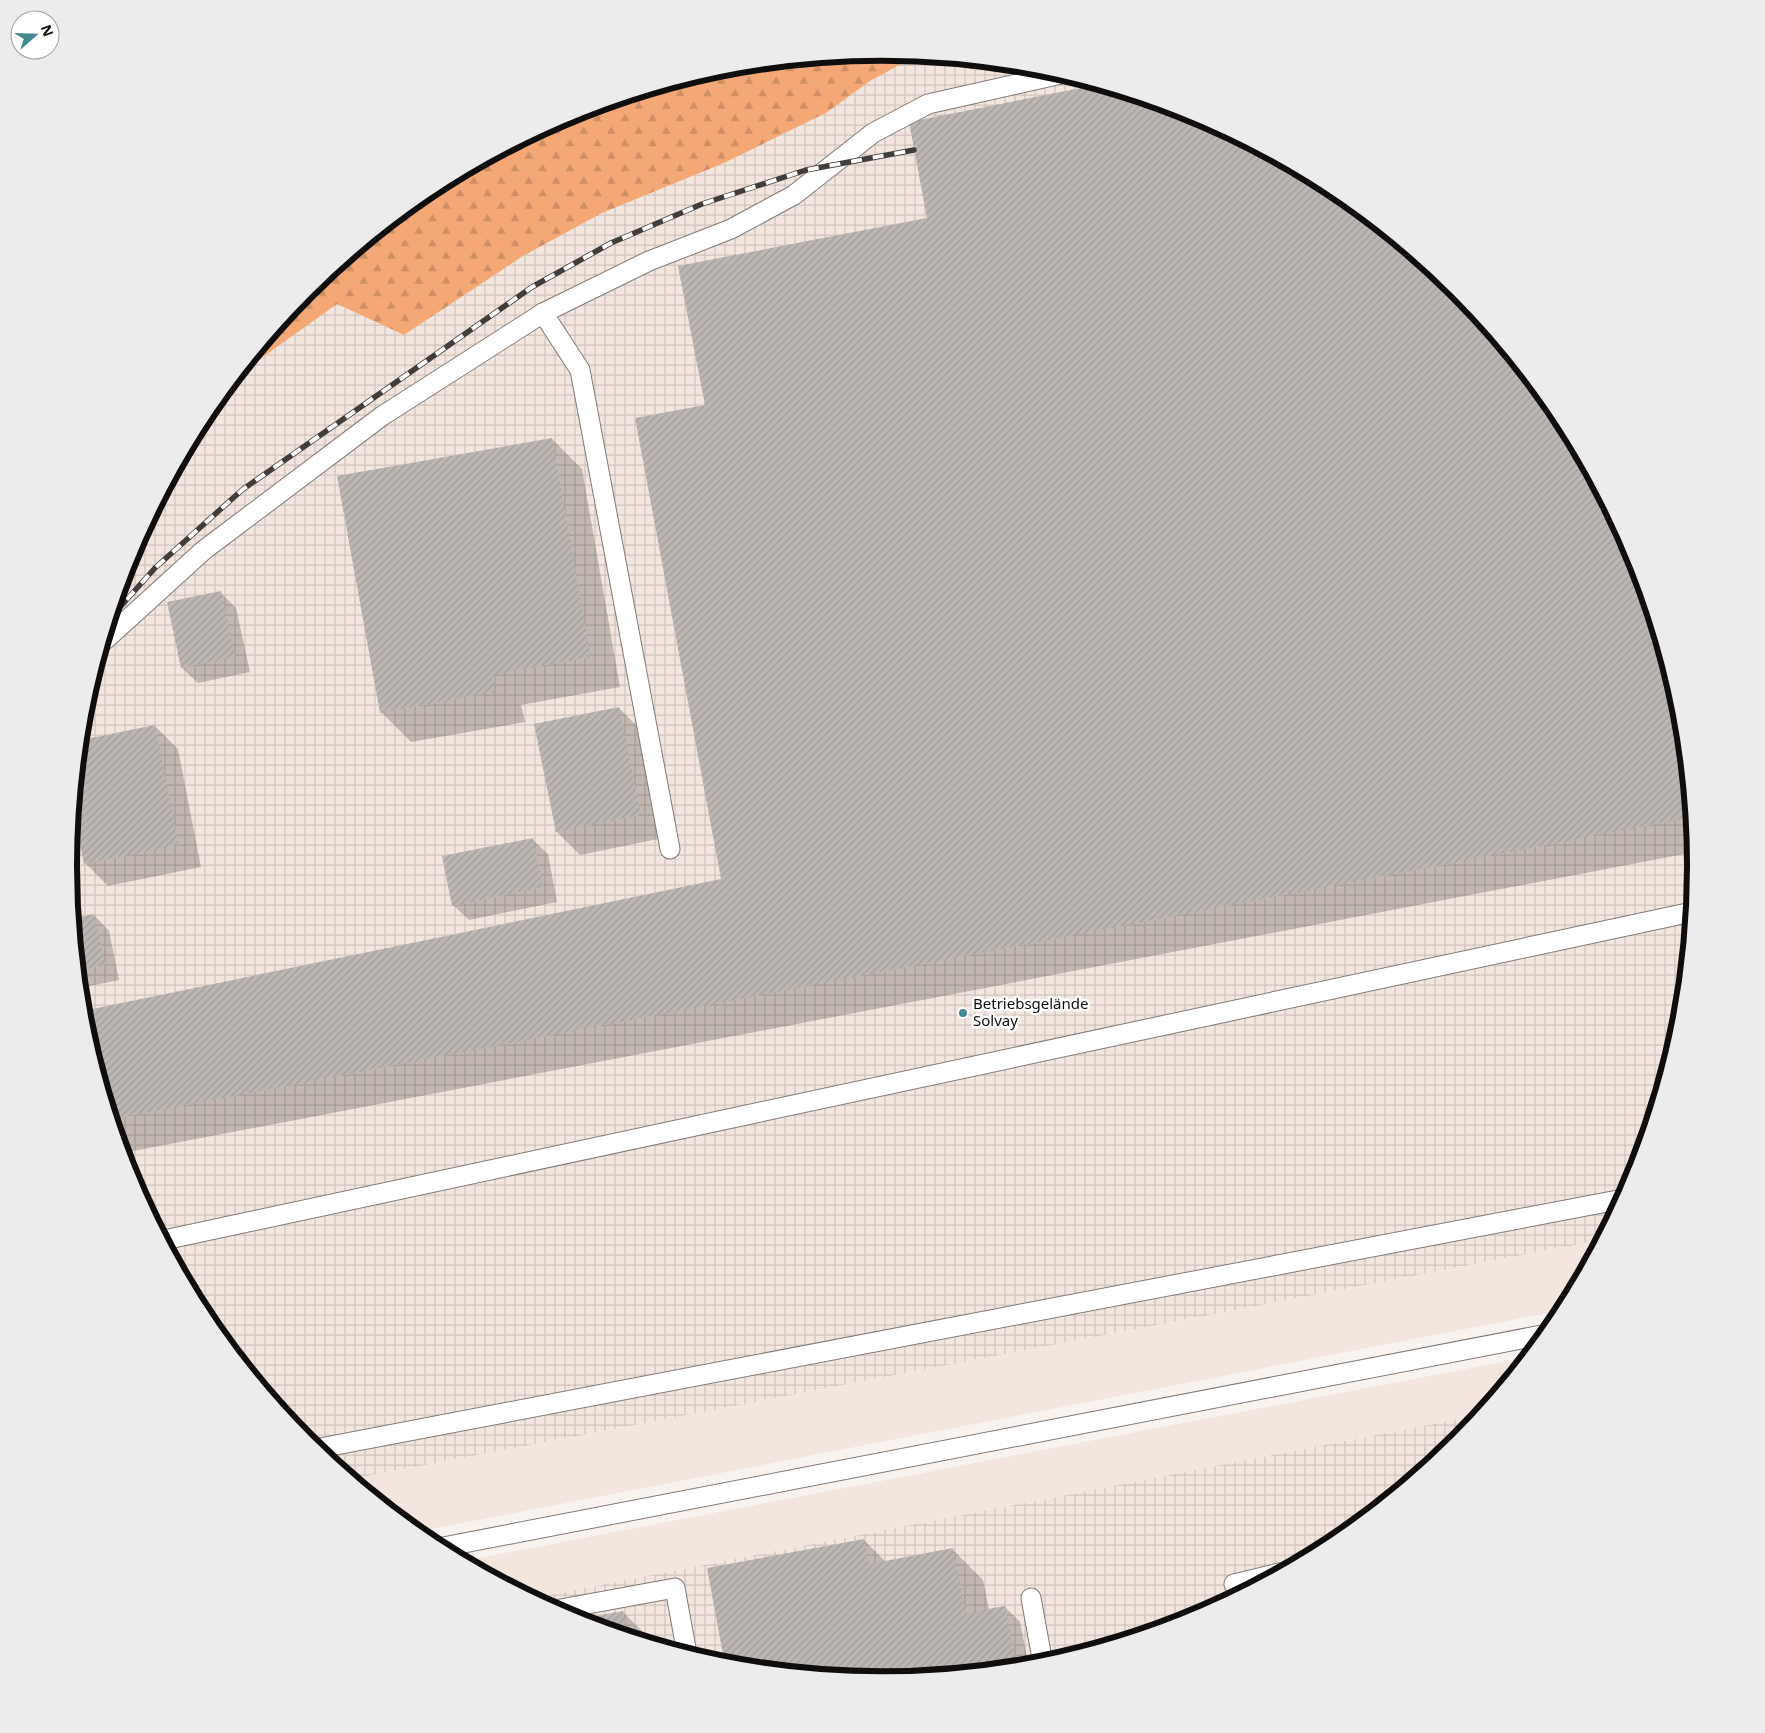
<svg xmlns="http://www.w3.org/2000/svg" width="1765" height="1733" font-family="'Noto Sans',sans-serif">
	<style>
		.built { fill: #f3e6de }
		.industrial { fill: url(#industrial-grid) }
		.forest { fill: url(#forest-firs) }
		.shadow { fill: #0003 }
		.building { fill: url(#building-hatch) }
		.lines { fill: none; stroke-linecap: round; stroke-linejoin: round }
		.lane-casing { stroke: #807b78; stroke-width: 21 }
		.lane { stroke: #fff; stroke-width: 19 }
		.rail-casing { stroke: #403d3b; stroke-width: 5.5 }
		.rail { stroke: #fff; stroke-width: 4; stroke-dasharray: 11; stroke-linecap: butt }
		.poi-dot { fill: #418990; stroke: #fff; stroke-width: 2 }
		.labels { text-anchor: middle; stroke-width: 5; stroke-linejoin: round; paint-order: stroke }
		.poi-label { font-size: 15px; fill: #100e0d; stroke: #fff; text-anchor: start }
		.rim { fill: none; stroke: #100e0d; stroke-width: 6 }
	</style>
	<defs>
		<pattern id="industrial-grid" width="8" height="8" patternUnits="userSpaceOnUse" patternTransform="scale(1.25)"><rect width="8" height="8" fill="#f3e6de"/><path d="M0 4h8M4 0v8" fill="none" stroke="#cfc4bd"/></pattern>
		<pattern id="forest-firs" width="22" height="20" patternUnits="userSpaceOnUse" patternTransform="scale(1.25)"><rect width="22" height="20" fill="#f3a875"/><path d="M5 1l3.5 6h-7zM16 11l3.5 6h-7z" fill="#cf8f64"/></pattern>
		<pattern id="building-hatch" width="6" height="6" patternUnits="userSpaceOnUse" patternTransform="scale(1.25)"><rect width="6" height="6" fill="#bdb7b4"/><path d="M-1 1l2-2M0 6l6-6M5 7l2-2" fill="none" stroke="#a19c9a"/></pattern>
	</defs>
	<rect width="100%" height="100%" fill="#f9f3f0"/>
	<g class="built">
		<polygon points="1601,1240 1564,1310 416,1532 352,1479"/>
		<polygon points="1528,1357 1480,1415 533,1598 463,1561"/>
	</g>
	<g class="industrial">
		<polygon points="916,56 1042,68 1194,115 1335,190 1458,291 1559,415 1635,555 1681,708 1696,867 1681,1026 1634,1178 1601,1240 352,1479 307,1442 206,1318 130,1178 84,1025 69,866 84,707 131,555 206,414 238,375 337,304 404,335 523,256 602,213 724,163 826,113 870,81"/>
		<polygon points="1480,1415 1458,1442 1334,1543 1194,1619 1162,1628 1123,1636 1123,1640 1041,1665 882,1680 723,1665 571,1618 533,1598"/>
	</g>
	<polygon class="forest" points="883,53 916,56 870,81 826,113 724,163 602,213 523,256 404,335 337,304 238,375 307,291 430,190 571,114 724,68"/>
	<g class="shadow">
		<polygon points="1099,86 1194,115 1335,190 1458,291 1559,415 1635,555 1681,708 1695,852 123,1153 84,1025 83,1012 723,880 706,406 929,219 910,123"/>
		<polygon points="552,439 582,469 620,687 521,705 525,722 411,742 381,712"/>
		<polygon points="220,592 236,608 250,672 198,683 182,668"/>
		<polygon points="619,708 642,731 663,838 580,855 557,832 535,725"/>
		<polygon points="155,726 178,749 201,867 108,886 85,863 74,810 81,741"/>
		<polygon points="532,839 548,854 557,902 469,920 453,905"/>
		<polygon points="94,915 109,931 119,980 80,988 74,919"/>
		<polygon points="864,1540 886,1562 953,1550 983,1580 989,1610 1005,1607 1020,1622 1029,1666 882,1680 726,1665"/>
		<polygon points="623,1612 646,1635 647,1642 579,1621"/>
	</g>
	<g class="building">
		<polygon points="1096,85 1194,115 1335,190 1458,291 1559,415 1635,555 1681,708 1692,817 113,1119 84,1025 83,1011 721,879 635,418 705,405 678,266 927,218 909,122"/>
		<polygon points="552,438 591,657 492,675 495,692 380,713 337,476"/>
		<polygon points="221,591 235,657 181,668 167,602"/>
		<polygon points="619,707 641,815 556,832 534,724"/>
		<polygon points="155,725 179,845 84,864 74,814 81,740"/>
		<polygon points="533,838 543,887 452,906 442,856"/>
		<polygon points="94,914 105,965 79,970 74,918"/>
		<polygon points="864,1539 869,1564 953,1548 966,1613 1005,1606 1017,1667 882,1680 725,1665 707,1568"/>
		<polygon points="623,1611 628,1636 576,1620"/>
	</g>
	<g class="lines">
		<g class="lane-casing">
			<g id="lane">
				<polyline points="543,313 580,370 670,849"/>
				<polyline points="105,640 204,550 382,416 543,313 649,261 731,229 794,195 873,133 928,104 1061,74"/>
				<polyline points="164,1240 1692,912"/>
				<polyline points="315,1449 1623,1199"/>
				<polyline points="438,1548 1547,1334"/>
				<polyline points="1234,1584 1279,1573"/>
				<polyline points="1031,1598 1043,1664"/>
				<polyline points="555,1610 675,1588 687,1654"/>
			</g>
		</g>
		<use href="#lane" class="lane"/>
		<g class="rail-casing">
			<polyline id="rail" points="112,616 155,568 242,490 532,287 611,243 702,204 806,170 914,150"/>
		</g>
		<use href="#rail" class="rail"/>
	</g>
	<circle class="poi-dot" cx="963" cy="1013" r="5"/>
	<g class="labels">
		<g class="poi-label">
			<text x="973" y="1009">Betriebsgelände<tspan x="973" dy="17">Solvay</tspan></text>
		</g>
	</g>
	<path d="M0 0H1765V1733H0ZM77 866a805 805 0 1 1 1610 0a805 805 0 1 1-1610 0Z" fill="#ececec" fill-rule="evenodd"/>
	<path class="rim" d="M77 866a805 805 0 1 1 1610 0a805 805 0 1 1-1610 0Z"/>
	<g transform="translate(35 35) rotate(70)"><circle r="24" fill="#ffffff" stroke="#9f9f9e"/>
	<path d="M0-4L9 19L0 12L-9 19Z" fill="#418990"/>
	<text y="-8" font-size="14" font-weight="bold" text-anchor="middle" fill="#100e0d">N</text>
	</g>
</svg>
